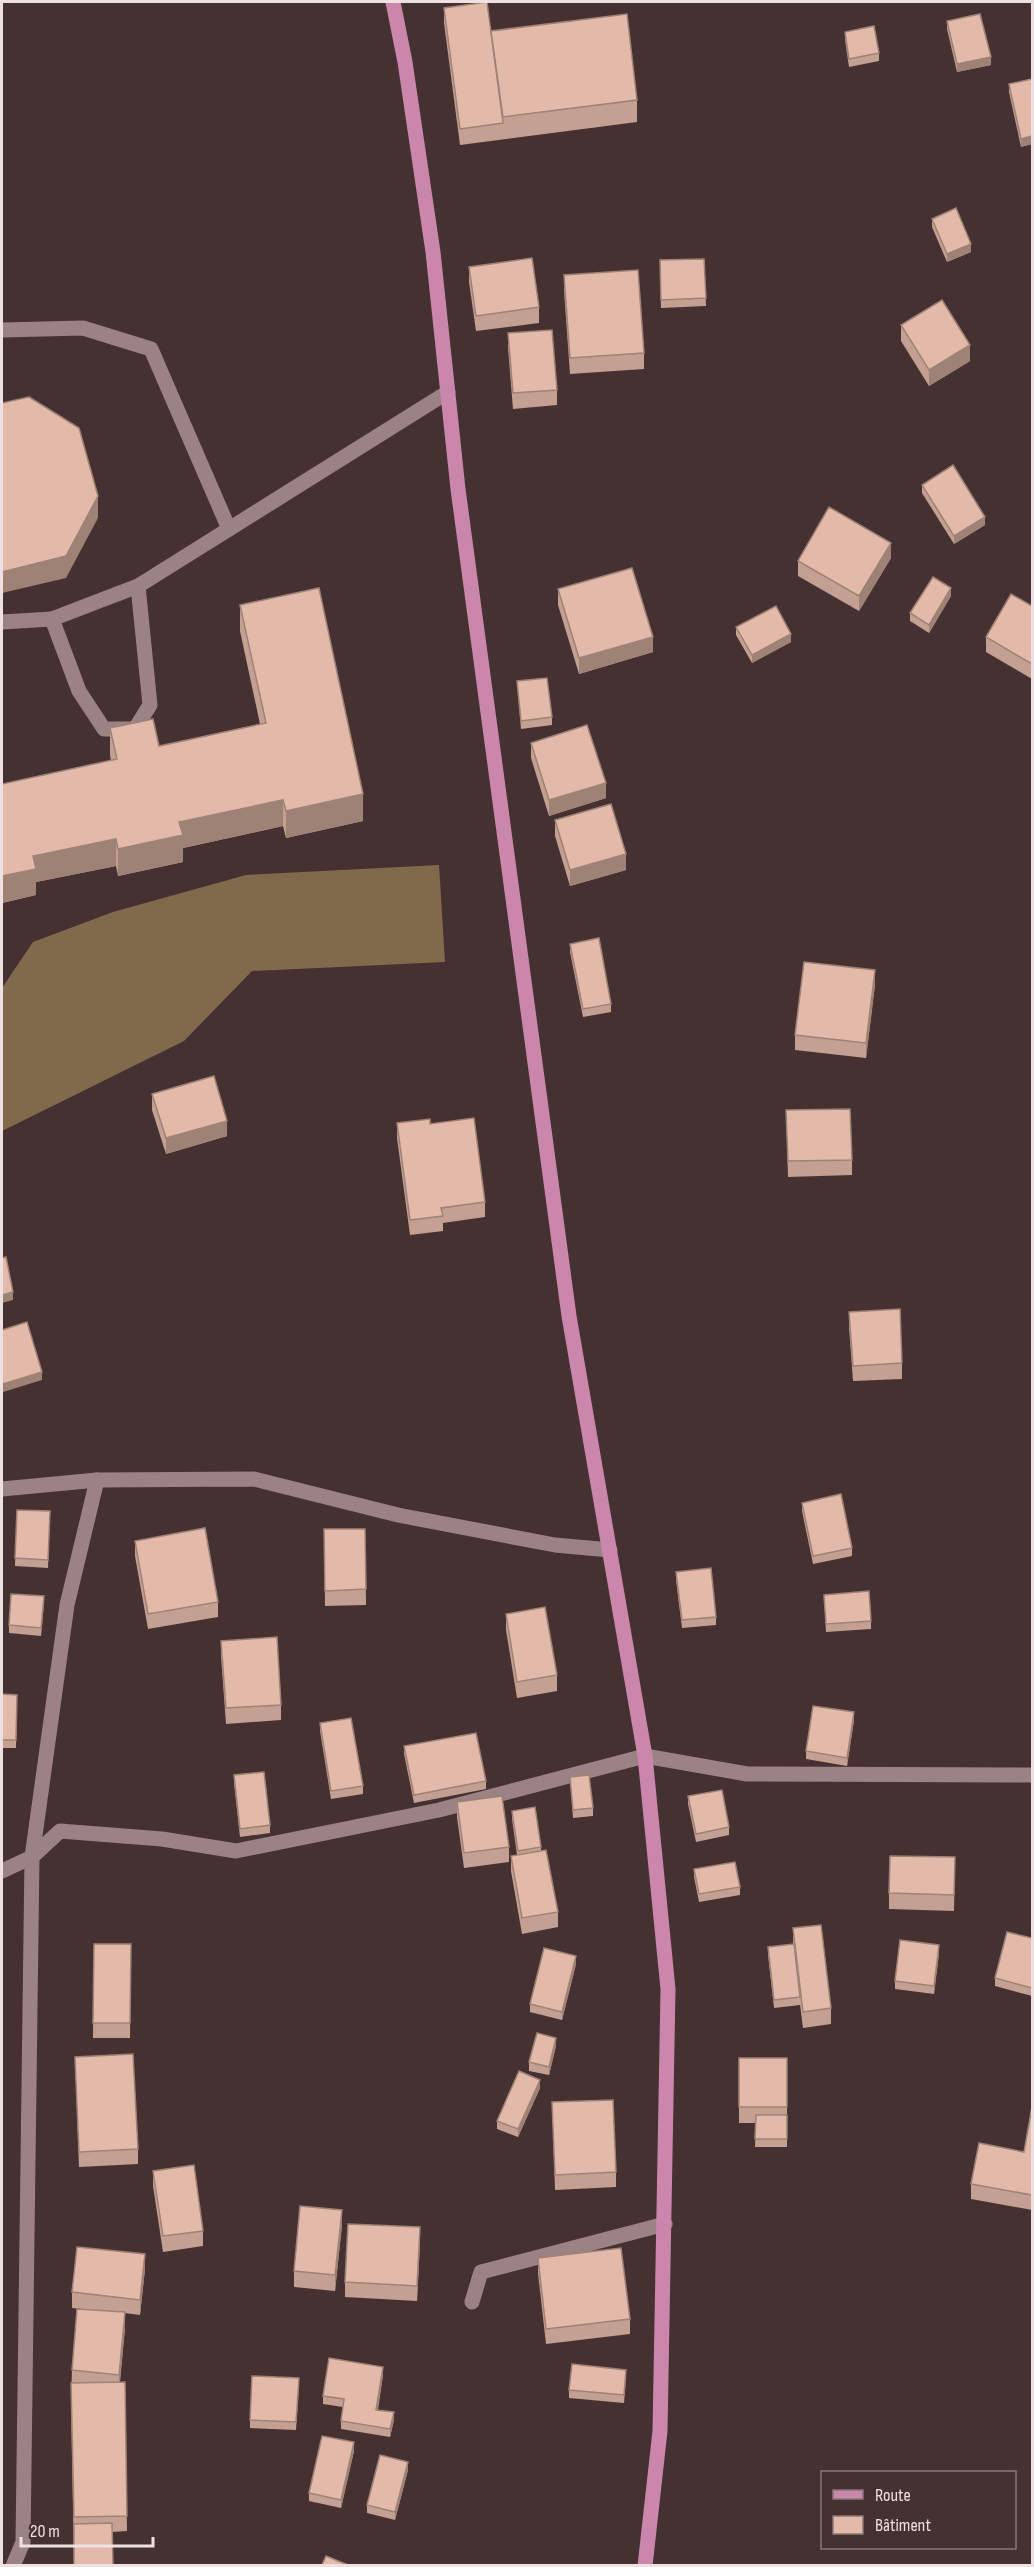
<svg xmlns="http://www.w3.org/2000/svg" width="1034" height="2567" font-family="'Sofia Sans Condensed',sans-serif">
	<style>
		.forest { fill: #816a4c }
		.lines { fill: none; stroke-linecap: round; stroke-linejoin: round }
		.minor { stroke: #9b8385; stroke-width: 15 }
		.major { stroke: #cb87ab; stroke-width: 15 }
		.wall { fill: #c3a091 }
		.shaded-wall { fill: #9f8276 }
		.building { fill: #e3baa9; stroke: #9f8276; stroke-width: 1.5 }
	</style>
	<rect width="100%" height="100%" fill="#453032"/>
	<polygon class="forest" points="439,865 445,962 252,971 184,1041 2,1131 2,988 33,942 113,912 246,875"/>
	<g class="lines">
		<g class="minor">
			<polyline points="2,330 83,328 151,349 229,529"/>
			<polyline points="52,619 138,586"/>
			<polyline points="2,622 52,619 79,691 104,729 135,729 150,705 138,586 448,392"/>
			<polyline points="2,1489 97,1480 254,1479 398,1515 555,1545 610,1550"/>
			<polyline points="2,1871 32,1857 60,1831 162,1839 236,1851 439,1810 645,1756 747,1774 1032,1775"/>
			<polyline points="472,2302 481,2272 665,2224"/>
			<polyline points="13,2566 23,2542 32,1857 67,1605 97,1480"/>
		</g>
		<polyline class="major" points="393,2 405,62 433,252 458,489 569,1316 645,1756 668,1989 660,2431 645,2566"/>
	</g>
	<g class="wall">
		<polygon points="444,8 491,39 491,31 637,100 637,122 460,145 444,23"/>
		<polygon points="947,21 991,65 957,72 947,29"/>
		<polygon points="845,32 879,53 879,61 849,67 845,40"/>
		<polygon points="1032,79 1032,144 1021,147 1009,92 1009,84"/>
		<polygon points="932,219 971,252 947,262 932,227"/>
		<polygon points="704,259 706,306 661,308 660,260"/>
		<polygon points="469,267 539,307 539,323 476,331 469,282"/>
		<polygon points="564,275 644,353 644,369 570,374 564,291"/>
		<polygon points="901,325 970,361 929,386 901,341"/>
		<polygon points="508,333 557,390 557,405 513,409 508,348"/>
		<polygon points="922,485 985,525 954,544 922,493"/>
		<polygon points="891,558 859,611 798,576 798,561"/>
		<polygon points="558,589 653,652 579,674 558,605"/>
		<polygon points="951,596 929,633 910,621 910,613"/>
		<polygon points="240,605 363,821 286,838 283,826 183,848 183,862 118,876 116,866 36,882 36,895 2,903 111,761 110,755 110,728 159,746 260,724 240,631"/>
		<polygon points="1032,606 1032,679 986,652 986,637"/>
		<polygon points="736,627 791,642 752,663 736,635"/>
		<polygon points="517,681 552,717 552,725 521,729"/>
		<polygon points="531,743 606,798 549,816 531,758"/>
		<polygon points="555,820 626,870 570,886 555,836"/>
		<polygon points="570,944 611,1004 611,1012 583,1017 570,952"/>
		<polygon points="875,985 866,1058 795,1050 795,1035"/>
		<polygon points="152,1094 227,1136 166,1154 152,1110"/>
		<polygon points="786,1110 852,1160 852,1175 788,1177"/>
		<polygon points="397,1123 430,1124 485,1202 485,1217 443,1223 443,1231 410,1235 397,1138"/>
		<polygon points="849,1312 902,1363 902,1379 853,1381 849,1327"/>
		<polygon points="802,1503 852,1548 852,1556 813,1564 802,1511"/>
		<polygon points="17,1510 50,1511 48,1568 15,1566"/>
		<polygon points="324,1529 365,1529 366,1605 325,1606"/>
		<polygon points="135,1541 218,1602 218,1617 148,1629 135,1556"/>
		<polygon points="676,1572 716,1617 716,1625 682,1628 676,1580"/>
		<polygon points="824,1595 871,1621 871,1629 826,1632"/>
		<polygon points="44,1604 41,1636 9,1633 9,1625"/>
		<polygon points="506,1614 557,1675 557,1691 517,1698 506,1630"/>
		<polygon points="221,1641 281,1705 281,1720 226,1724 221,1656"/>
		<polygon points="2,1694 17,1695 16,1748 2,1748"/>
		<polygon points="854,1720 847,1766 806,1759 806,1751"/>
		<polygon points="320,1723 363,1786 363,1794 331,1799 320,1731"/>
		<polygon points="404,1746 486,1781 486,1789 414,1803 404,1754"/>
		<polygon points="234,1775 270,1825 270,1833 240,1837 234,1783"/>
		<polygon points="570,1777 593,1808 593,1816 573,1818"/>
		<polygon points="688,1796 729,1827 729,1835 696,1842 688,1804"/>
		<polygon points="457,1802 509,1847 509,1862 464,1868 457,1817"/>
		<polygon points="512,1811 541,1847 541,1851 558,1912 558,1927 522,1934 511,1871 511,1856 517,1855 512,1819"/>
		<polygon points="955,1857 954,1911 889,1909 889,1893"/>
		<polygon points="694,1869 740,1887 740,1895 699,1902 694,1877"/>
		<polygon points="793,1928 831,2008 831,2024 803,2028 800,2005 774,2008 768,1955 768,1947 793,1944"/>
		<polygon points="1032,1938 1032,1996 995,1986 995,1978"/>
		<polygon points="94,1944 131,1944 130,2038 93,2038"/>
		<polygon points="939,1953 934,1994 895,1989 895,1981"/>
		<polygon points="576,1964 562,2020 530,2012 530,2004"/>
		<polygon points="556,2046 549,2075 529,2071 529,2062"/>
		<polygon points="75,2057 138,2149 138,2164 79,2167"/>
		<polygon points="739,2058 787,2107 787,2147 755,2147 756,2123 739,2123"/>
		<polygon points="540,2088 518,2137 497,2129 497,2121"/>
		<polygon points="552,2102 616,2172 616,2187 555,2190"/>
		<polygon points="1032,2107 1032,2210 971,2199 971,2184 1024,2152"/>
		<polygon points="153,2171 203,2231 203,2246 163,2252 153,2186"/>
		<polygon points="342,2225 335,2291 294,2287 294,2271"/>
		<polygon points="420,2242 417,2301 345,2297 345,2282"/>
		<polygon points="538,2258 630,2319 630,2334 546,2344 538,2273"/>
		<polygon points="145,2269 140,2315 125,2313 125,2328 120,2382 125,2382 127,2531 112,2532 74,2565 71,2398 72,2370 90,2310 72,2308 72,2292"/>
		<polygon points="383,2375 378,2410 394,2420 390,2437 341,2429 341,2421 343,2407 323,2404 323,2396"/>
		<polygon points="626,2378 624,2403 569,2398 569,2390"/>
		<polygon points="299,2386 296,2430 250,2428 250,2420"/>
		<polygon points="354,2451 341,2508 309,2501 309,2493"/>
		<polygon points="408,2470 395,2520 367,2513 367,2505"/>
	</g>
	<g class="shaded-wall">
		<polygon points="991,57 991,65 957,72 957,64"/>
		<polygon points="1032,136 1032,144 1021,147 1021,139"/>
		<polygon points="971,244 971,252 947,262 947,254"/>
		<polygon points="970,345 970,361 929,386 929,370"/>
		<polygon points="98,496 98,518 66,578 2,593 2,572"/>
		<polygon points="985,517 985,525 954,544 954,536"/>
		<polygon points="891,543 891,558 859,611 859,596"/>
		<polygon points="951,588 951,596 929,633 929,625"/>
		<polygon points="791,634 791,642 752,663 752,655"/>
		<polygon points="653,637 653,652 579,674 579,658"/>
		<polygon points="606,783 606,798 549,816 549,800"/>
		<polygon points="363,794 363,821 286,838 286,811"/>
		<polygon points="283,800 283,826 183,848 183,862 118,876 118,849 179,822"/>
		<polygon points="116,839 116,866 36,882 36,895 2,903 2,876 33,856"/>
		<polygon points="626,854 626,870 570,886 570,870"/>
		<polygon points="875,970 875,985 866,1058 866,1043"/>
		<polygon points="227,1121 227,1136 166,1154 166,1138"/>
		<polygon points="13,1292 13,1300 2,1303 2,1295"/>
		<polygon points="42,1372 42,1380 3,1392 3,1384"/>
		<polygon points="854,1712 854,1720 847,1766 847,1758"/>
		<polygon points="939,1945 939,1953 934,1994 934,1986"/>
		<polygon points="576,1956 576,1964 562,2020 562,2012"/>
		<polygon points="556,2038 556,2046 549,2075 549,2067"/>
		<polygon points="540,2080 540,2088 518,2137 518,2129"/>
		<polygon points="342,2210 342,2225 335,2291 335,2275"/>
		<polygon points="420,2227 420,2242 417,2301 417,2286"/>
		<polygon points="145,2254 145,2269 140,2315 140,2300"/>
		<polygon points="125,2312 125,2328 119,2390 119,2375"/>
		<polygon points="383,2367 383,2375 376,2418 376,2410"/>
		<polygon points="394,2412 394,2420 390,2437 390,2429"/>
		<polygon points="354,2442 354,2451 341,2508 341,2500"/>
		<polygon points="408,2462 408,2470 395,2520 395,2512"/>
	</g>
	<g class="building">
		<polygon points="487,2 503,123 460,129 444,8"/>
		<polygon points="627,14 637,100 503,117 491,31"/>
		<polygon points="980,14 991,57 957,64 947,21"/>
		<polygon points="874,26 879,53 849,59 845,32"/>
		<polygon points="1032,79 1032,136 1021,139 1009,84"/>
		<polygon points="956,208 971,244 947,254 932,219"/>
		<polygon points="532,258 539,307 476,316 469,267"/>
		<polygon points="704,259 706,298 661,300 660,260"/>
		<polygon points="638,270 644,353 570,358 564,275"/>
		<polygon points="942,300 970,345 929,370 901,325"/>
		<polygon points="552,330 557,390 513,393 508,333"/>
		<polygon points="29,397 79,428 98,496 66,556 2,572 2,403"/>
		<polygon points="953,465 985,517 954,536 922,485"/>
		<polygon points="829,507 891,543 859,596 798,561"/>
		<polygon points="632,568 653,637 579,658 558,589"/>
		<polygon points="933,577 951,588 929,625 910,613"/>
		<polygon points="319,588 363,794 286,811 283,800 179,822 183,835 118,849 116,839 33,856 36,869 2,876 2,784 117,759 110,728 153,719 159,746 266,723 240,605"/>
		<polygon points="1011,594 1032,606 1032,664 986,637"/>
		<polygon points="776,606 791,634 752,655 736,627"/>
		<polygon points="547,678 552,717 521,721 517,681"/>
		<polygon points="587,725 606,783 549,800 531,743"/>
		<polygon points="611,804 626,854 570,870 555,820"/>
		<polygon points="599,938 611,1004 583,1009 570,944"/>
		<polygon points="804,962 875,970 866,1043 795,1035"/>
		<polygon points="214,1076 227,1121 166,1138 152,1094"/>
		<polygon points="850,1109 852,1160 788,1161 786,1110"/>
		<polygon points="474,1118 485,1202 441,1208 443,1216 410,1220 397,1123 430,1119 430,1124"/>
		<polygon points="6,1257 13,1292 2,1295 2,1258"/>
		<polygon points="900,1309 902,1363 853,1366 849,1312"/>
		<polygon points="27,1322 42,1372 3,1384 2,1380 2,1330"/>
		<polygon points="841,1494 852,1548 813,1556 802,1503"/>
		<polygon points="17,1510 50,1511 48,1560 15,1558"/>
		<polygon points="205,1528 218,1602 148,1614 135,1541"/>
		<polygon points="324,1529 365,1529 366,1589 325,1591"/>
		<polygon points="711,1568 716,1617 682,1620 676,1572"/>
		<polygon points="869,1591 871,1621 826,1624 824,1595"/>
		<polygon points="11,1594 44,1596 41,1628 9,1625"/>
		<polygon points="545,1607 557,1675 517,1682 506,1614"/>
		<polygon points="277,1637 281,1705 226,1708 221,1641"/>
		<polygon points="2,1694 17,1695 16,1740 2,1740"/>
		<polygon points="813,1706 854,1712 847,1758 806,1751"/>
		<polygon points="351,1718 363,1786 331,1791 320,1723"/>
		<polygon points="476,1733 486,1781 414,1795 404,1746"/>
		<polygon points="264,1772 270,1825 240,1829 234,1775"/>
		<polygon points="589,1775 593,1808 573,1810 570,1777"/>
		<polygon points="722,1790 729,1827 696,1834 688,1796"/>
		<polygon points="502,1796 509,1847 464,1853 457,1802"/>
		<polygon points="535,1807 541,1847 518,1851 512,1811"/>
		<polygon points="546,1850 558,1912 522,1918 511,1856"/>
		<polygon points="890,1856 955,1857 954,1895 889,1893"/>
		<polygon points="735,1862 740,1887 699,1894 694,1869"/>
		<polygon points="821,1925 831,2008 803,2012 793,1928"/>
		<polygon points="1007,1932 1032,1938 1032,1988 995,1978"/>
		<polygon points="900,1940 939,1945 934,1986 895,1981"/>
		<polygon points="94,1944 131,1944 130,2023 93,2023"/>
		<polygon points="794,1944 800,1997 774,2000 768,1947"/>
		<polygon points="544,1948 576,1956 562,2012 530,2004"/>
		<polygon points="537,2033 556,2038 549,2067 529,2062"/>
		<polygon points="133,2054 138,2149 79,2152 75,2057"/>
		<rect x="739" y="2058" width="48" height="49"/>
		<polygon points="519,2071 540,2080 518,2129 497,2121"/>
		<polygon points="613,2100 616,2172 555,2175 552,2102"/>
		<polygon points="1032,2107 1032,2195 971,2184 979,2143 1024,2152"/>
		<polygon points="756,2115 787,2115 787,2139 755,2139"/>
		<polygon points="194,2165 203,2231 163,2236 153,2171"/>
		<polygon points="300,2206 342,2210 335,2275 294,2271"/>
		<polygon points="348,2224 420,2227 417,2286 345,2282"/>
		<polygon points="77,2247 145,2254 140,2300 72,2292"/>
		<polygon points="621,2248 630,2319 546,2329 538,2258"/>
		<polygon points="77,2309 125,2312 119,2375 72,2370"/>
		<polygon points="329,2358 383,2367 376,2410 394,2412 390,2429 341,2421 344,2399 323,2396"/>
		<polygon points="572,2364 626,2370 624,2395 569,2390"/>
		<polygon points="252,2376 299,2378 296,2422 250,2420"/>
		<polygon points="125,2382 127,2516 74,2517 71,2383"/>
		<polygon points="322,2436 354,2442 341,2500 309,2493"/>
		<polygon points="380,2455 408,2462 395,2512 367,2505"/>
		<polygon points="112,2523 113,2565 74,2565 74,2524"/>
		<polygon points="326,2556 348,2565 322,2565"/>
	</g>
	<rect width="1034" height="2567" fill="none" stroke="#efe1e2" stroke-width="6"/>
	<rect x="821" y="2471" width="195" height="78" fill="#453032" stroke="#897778" stroke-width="1.5"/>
	<rect x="833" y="2490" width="30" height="9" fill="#cb87ab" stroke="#897778" stroke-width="1.5"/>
	<text x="875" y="2501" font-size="18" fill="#efe1e2">Route</text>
	<rect x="833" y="2516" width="30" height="18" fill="#e3baa9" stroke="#897778" stroke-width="1.5"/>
	<text x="875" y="2531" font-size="18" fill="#efe1e2">Bâtiment</text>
	<path d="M21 2537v9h132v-9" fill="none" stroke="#efe1e2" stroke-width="3"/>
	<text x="30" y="2537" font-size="18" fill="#efe1e2" stroke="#453032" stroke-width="4.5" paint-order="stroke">20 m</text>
</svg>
